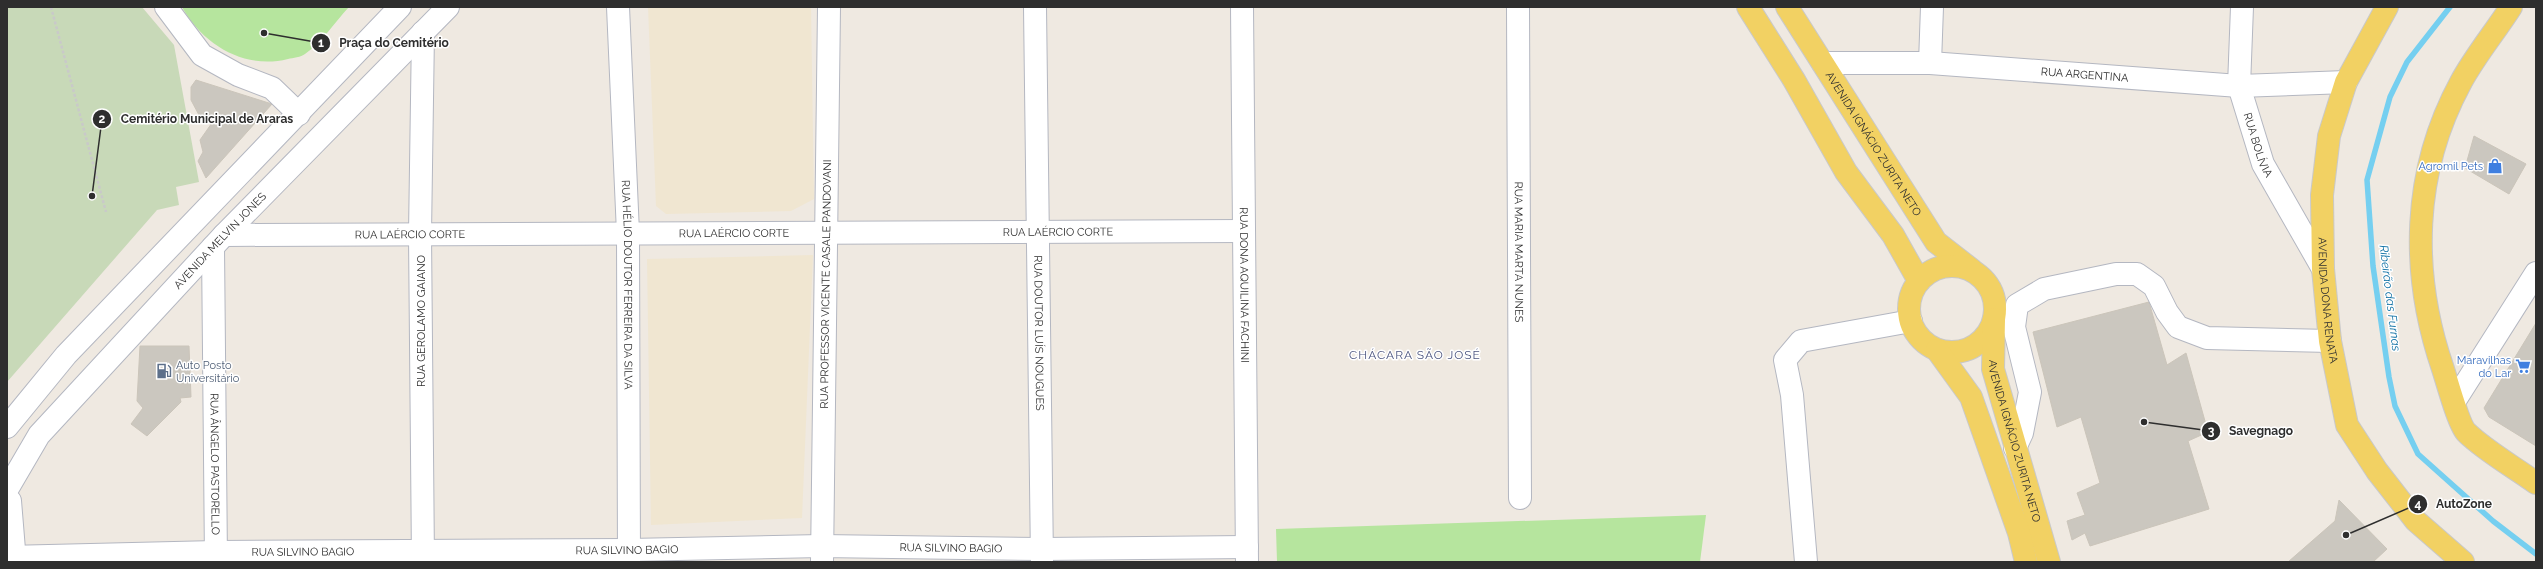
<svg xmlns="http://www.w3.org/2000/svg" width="2543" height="569" font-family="Raleway,sans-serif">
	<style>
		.education { fill: #f0e6d1 }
		.green { fill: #b6e59e }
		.cemetery { fill: #c8d9b8 }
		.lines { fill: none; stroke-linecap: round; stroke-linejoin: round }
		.stream { stroke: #75cff0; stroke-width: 5.5 }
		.building { fill: #cbc7bf; stroke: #cbc5ba }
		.minor-casing { stroke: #b4b7c1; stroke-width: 24 }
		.major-casing { stroke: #c9c9c9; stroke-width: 24 }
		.path { stroke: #c9c9c9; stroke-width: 2.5; stroke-dasharray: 3 2; stroke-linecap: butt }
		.minor { stroke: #fff; stroke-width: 22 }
		.major { stroke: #f2d163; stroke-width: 22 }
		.labels { text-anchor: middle; stroke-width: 3; stroke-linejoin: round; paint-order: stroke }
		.street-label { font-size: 11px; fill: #2e2e2e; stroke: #fff }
		.shop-label { font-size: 11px; fill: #366cbe; stroke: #fff; text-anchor: end }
		.service-label { font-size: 11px; fill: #4e5e75; stroke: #fff; text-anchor: start }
		.water-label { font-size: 12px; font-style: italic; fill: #0d6fa3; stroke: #fff }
		.neighbourhood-label { font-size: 12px; letter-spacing: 1px; fill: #4d5680; stroke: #fff }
		.leader { fill: none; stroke: #2e2e2e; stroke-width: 1.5 }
		.callout-dot { fill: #2e2e2e; stroke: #fff; stroke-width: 1.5 }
		.mark-label { font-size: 12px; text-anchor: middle; font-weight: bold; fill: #fff }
		.callout-label { font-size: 12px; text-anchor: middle; font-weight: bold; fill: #2e2e2e; stroke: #fff; stroke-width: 3; stroke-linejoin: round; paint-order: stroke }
	</style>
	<rect width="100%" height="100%" fill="#efe9e1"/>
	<g class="education">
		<polygon points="648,7 811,7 814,199 791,211 666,214 656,206"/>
		<polygon points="813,255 802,518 651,525 647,259"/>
	</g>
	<g class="green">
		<path d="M182,7H349C335,22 322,42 305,54C301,57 293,58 288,59C245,70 203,45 182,7Z"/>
		<polygon points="1706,515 1700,562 1277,562 1276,529"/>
	</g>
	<polygon class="cemetery" points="7,7 142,7 174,45 199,182 176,187 179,205 157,210 7,382"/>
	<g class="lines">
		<polyline class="stream" points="2450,7 2407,62 2390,97 2367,180 2373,266 2389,377 2395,406 2418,454 2493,521 2536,554"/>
	</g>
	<g class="building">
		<polygon points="196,80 272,104 206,178 198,161 203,152 200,140 214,120 199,115 191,100 191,87"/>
		<polygon points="2474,136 2526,164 2509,194 2465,168"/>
		<polygon points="2149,302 2167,365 2186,353 2208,432 2188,441 2209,509 2090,546 2085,533 2072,540 2067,521 2085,515 2077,493 2100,483 2081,417 2057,427 2033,332"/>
		<polygon points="2536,323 2536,446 2489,417 2484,408"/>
		<polygon points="140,346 189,346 191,397 180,398 181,402 147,436 131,424 143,408 137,401"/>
		<polygon points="2339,500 2387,549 2373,562 2288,562 2335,521"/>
	</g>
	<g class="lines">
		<g class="minor-casing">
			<g id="minor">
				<polyline points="166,7 202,55 238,75 272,88 299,114"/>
				<path id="s1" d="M618,7L628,233L629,562"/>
				<path id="s2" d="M1035,7L1042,562"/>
				<path id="s3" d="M1242,7L1247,561"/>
				<path id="s4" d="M1518,7L1520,498"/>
				<path id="s5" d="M2242,7L2239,86L2263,164L2323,269"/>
				<path id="s6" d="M1823,63H1930L2239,86L2346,82"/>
				<polyline points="1930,63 1932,7"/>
				<path id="s7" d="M224,235L1244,231"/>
				<path id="s8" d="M213,247L216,562"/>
				<polyline points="2454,402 2536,273"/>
				<polyline points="7,427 66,355 400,7"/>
				<polyline points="2015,448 2022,433 2030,392 2014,327 2017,305 2044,289 2116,274 2137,274 2154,286 2167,312 2178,327 2207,338 2330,341"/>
				<path id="s9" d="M8,488L39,435L224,235L448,7"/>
				<polyline points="10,501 15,562"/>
				<path id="s10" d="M7,557L216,552L629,550L821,546L1042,549L1247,547"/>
				<polyline points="423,562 420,234 423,32"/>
				<path id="s11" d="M822,562L829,7"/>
				<polyline points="1806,562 1792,395 1785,360 1801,341 1911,321"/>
			</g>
		</g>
		<g class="major-casing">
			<g id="major">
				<polyline points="1748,7 1794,80 1846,172 1893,235 1919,281"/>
				<path id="s12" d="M1787,7L1936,242L1972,270"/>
				<path id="s13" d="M2387,7L2346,82L2329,136L2322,195L2323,269L2330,341L2347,425L2377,471L2416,521L2463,562"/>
				<path d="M2511,7C2495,32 2475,56 2461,82C2412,172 2410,273 2443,369C2447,381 2459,426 2467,433C2487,452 2514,467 2536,483"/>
				<circle cx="1952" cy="309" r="43"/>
				<path id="s14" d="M1994,319L1993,369L2049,562"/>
				<polyline points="1937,350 1971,397 2019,533 2026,562"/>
			</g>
		</g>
		<polyline class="path" points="51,7 106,212"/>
		<use href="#minor" class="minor"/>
		<use href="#major" class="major"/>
	</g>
	<defs>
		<g id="shop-bare" transform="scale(1.2)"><path d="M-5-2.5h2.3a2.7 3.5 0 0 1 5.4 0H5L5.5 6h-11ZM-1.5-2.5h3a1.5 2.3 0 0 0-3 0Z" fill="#3f7fe0" stroke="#fff" stroke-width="2.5" paint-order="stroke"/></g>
		<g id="supermarket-bare" transform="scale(1.2)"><path d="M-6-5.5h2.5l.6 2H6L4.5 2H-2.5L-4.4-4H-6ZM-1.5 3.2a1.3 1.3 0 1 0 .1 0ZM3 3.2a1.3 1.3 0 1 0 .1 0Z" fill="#3f7fe0" stroke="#fff" stroke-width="2.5" paint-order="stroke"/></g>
		<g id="fuel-bare" transform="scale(1.2)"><path d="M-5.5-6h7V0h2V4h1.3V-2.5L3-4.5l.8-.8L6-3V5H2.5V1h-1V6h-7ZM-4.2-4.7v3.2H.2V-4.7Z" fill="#5c6f8a" stroke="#fff" stroke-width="2.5" paint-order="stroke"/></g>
	</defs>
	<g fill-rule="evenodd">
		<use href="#shop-bare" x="2495" y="166"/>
		<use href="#supermarket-bare" x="2523" y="366"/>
		<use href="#fuel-bare" x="164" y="371"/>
	</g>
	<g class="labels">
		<g class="street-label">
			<text dy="4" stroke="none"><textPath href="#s6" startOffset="262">RUA ARGENTINA</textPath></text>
			<text dy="4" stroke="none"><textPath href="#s12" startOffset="162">AVENIDA IGNÁCIO ZURITA NETO</textPath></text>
			<text dy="4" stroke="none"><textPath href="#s5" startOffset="141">RUA BOLÍVIA</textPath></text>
			<text dy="4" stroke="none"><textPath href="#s7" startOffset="834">RUA LAÉRCIO CORTE</textPath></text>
			<text dy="4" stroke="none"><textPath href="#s7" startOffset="510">RUA LAÉRCIO CORTE</textPath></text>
			<text dy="4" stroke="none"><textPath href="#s7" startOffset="186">RUA LAÉRCIO CORTE</textPath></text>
			<text dy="4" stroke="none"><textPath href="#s9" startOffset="327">AVENIDA MELVIN JONES</textPath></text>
			<text dy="4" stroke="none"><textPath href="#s4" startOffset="245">RUA MARIA MARTA NUNES</textPath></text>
			<text dy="4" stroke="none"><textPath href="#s1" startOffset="278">RUA HÉLIO DOUTOR FERREIRA DA SILVA</textPath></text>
			<text dy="4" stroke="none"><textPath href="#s11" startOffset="278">RUA PROFESSOR VICENTE CASALE PANDOVANI</textPath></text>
			<text dy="4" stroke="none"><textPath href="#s3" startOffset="278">RUA DONA AQUILINA FACHINI</textPath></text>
			<text dy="4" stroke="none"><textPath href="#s13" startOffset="307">AVENIDA DONA RENATA</textPath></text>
			<text transform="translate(421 321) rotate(-90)" y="4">RUA GEROLAMO GAIANO</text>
			<text dy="4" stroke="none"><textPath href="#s2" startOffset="326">RUA DOUTOR LUÍS NOUGUES</textPath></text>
			<text dy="4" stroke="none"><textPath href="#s14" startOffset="125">AVENIDA IGNÁCIO ZURITA NETO</textPath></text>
			<text dy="4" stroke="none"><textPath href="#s8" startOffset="217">RUA ÂNGELO PASTORELLO</textPath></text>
			<text dy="4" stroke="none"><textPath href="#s10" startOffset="944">RUA SILVINO BAGIO</textPath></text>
			<text dy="4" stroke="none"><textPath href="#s10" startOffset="620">RUA SILVINO BAGIO</textPath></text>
			<text dy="4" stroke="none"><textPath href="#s10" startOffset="296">RUA SILVINO BAGIO</textPath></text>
		</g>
		<g class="shop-label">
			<text x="2483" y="170">Agromil Pets</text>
			<text x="2511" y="364">Maravilhas<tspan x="2511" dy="13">do Lar</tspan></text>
		</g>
		<g class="service-label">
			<text x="176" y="369">Auto Posto<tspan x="176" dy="13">Universitário</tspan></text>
		</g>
		<g class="water-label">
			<text transform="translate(2390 298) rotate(83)" y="4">Ribeirão das Furnas</text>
		</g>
		<g class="neighbourhood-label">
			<text x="1415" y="359">CHÁCARA SÃO JOSÉ</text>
		</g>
	</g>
	<path class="leader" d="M264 33L321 43M92 196L102 119M2144 422L2211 431M2346 535L2418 504"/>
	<g class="callout-dot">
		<circle cx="264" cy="33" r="4"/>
		<circle cx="92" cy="196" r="4"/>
		<circle cx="2144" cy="422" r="4"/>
		<circle cx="2346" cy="535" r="4"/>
		<circle cx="321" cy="43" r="10"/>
		<circle cx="102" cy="119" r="10"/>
		<circle cx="2211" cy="431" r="10"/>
		<circle cx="2418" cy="504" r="10"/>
	</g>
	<g class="mark-label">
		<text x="321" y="47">1</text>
		<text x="102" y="123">2</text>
		<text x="2211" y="435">3</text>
		<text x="2418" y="508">4</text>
	</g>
	<g class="callout-label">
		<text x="394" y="47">Praça do Cemitério</text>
		<text x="207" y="123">Cemitério Municipal de Araras</text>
		<text x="2261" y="435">Savegnago</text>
		<text x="2464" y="508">AutoZone</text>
	</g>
	<rect width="2543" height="569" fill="none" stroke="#2e2e2e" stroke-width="16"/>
</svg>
